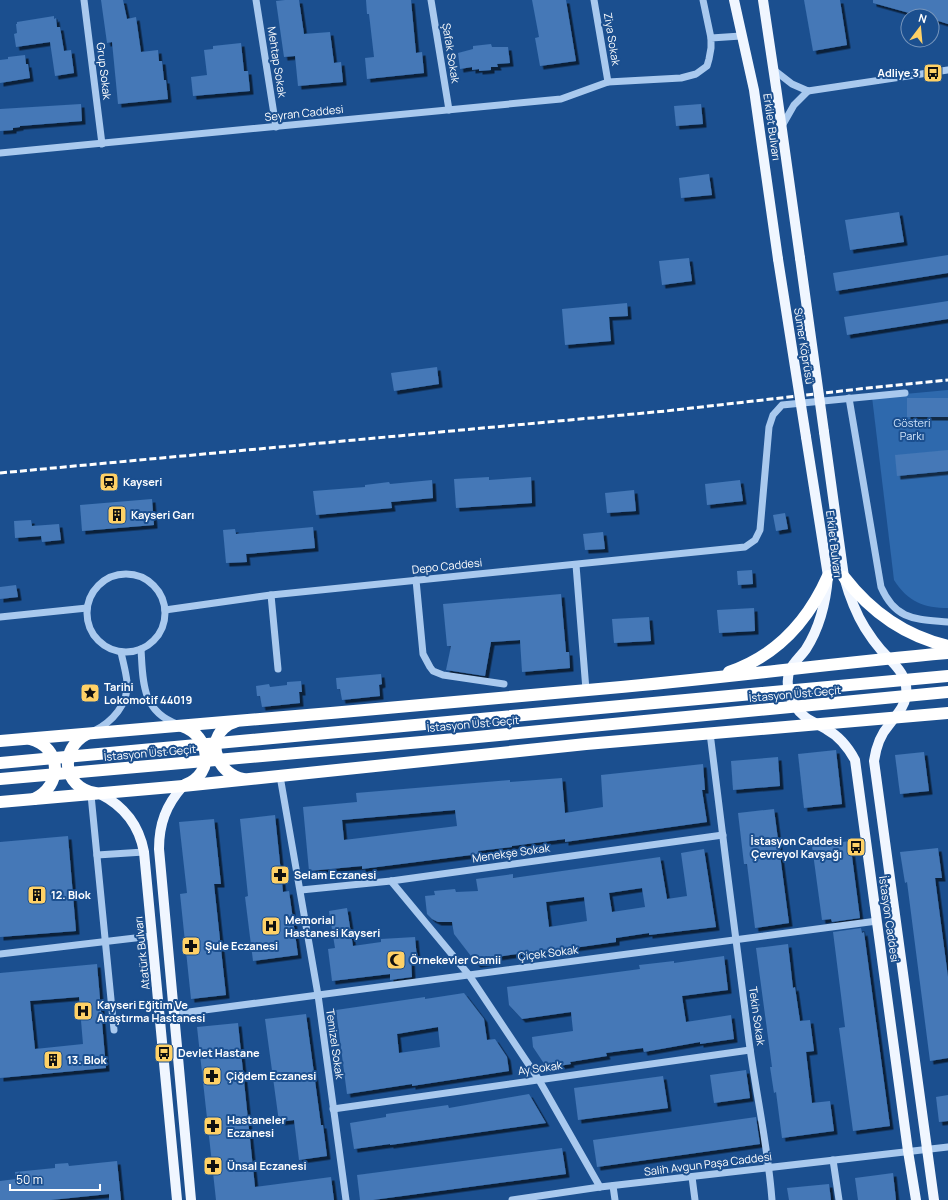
<svg xmlns="http://www.w3.org/2000/svg" width="948" height="1200" font-family="Manrope,sans-serif">
	<style>
		.green { fill: #2e69ad }
		.building { fill: #4478b7; fill-rule: evenodd; filter: url(#shadow) }
		.lines { fill: none; stroke-linecap: round; stroke-linejoin: round }
		.minor { stroke: #a9c9ee; stroke-width: 7 }
		.major { stroke: #f0f6ff; stroke-width: 10 }
		.highway { stroke: #fff; stroke-width: 12 }
		.rail { stroke: #fff; stroke-width: 3; stroke-dasharray: 7 3; stroke-linecap: butt }
		.major-bridge { stroke: #f0f6ff; stroke-width: 10 }
		.highway-bridge { stroke: #fff; stroke-width: 12 }
		.labels { text-anchor: middle; stroke-width: 4; stroke-linejoin: round; paint-order: stroke }
		.street-label { font-size: 11px; fill: #fff; stroke: #1b4f8f }
		.poi-label { font-size: 11px; font-weight: bold; fill: #fff; stroke: #1b4f8f; text-anchor: start }
		.park-label { font-size: 11px; fill: #cfe3fa; stroke: #1b4f8f }
	</style>
	<defs>
		<filter id="shadow"><feDropShadow dx="3.5" dy="3.5" stdDeviation="0" flood-color="#0009"/></filter>
	</defs>
	<rect width="100%" height="100%" fill="#1b4f8f"/>
	<path class="green" d="M948,390V608C924,608 908,602 894,580L872,397Z"/>
	<g class="building">
		<polygon points="101,0 123,0 127,19 136,17 141,52 158,50 159,61 162,61 164,80 166,80 168,99 118,104 112,42 107,43"/>
		<polygon points="285,0 299,0 304,34 330,32 334,63 341,62 343,82 298,86 295,56 284,57 276,1"/>
		<polygon points="366,0 411,0 416,53 422,52 424,73 367,79 365,58 374,57 369,14 367,14"/>
		<polygon points="532,0 566,0 576,61 540,66 535,38 539,37"/>
		<polygon points="804,0 840,0 847,45 813,51"/>
		<polygon points="873,0 948,0 948,24 932,19 932,16 920,16 873,3"/>
		<polygon points="54,16 54,19 56,18 57,27 60,27 64,51 71,50 74,73 55,76 50,42 16,47 14,34 17,33 16,24 17,24 17,22"/>
		<polygon points="241,43 244,71 248,71 250,91 193,96 191,77 207,75 204,50 213,49 213,46"/>
		<polygon points="491,44 492,47 508,47 510,63 497,64 498,67 491,67 491,70 479,71 479,69 472,70 472,67 460,69 458,53 473,49 473,46"/>
		<polygon points="25,55 26,64 28,64 30,78 0,83 0,60 8,59 8,57"/>
		<polygon points="81,104 82,121 20,126 20,127 13,128 13,130 0,131 0,109"/>
		<polygon points="701,104 703,124 676,126 674,106"/>
		<polygon points="709,174 712,195 681,198 679,178"/>
		<polygon points="899,212 904,242 850,250 845,220"/>
		<polygon points="948,255 948,273 836,291 833,273"/>
		<polygon points="689,258 692,281 662,285 659,261"/>
		<polygon points="948,301 948,319 847,335 844,317"/>
		<polygon points="627,303 628,316 609,317 611,341 565,345 562,309"/>
		<polygon points="437,367 439,384 394,391 391,373"/>
		<rect x="907" y="398" width="41" height="19"/>
		<polygon points="948,450 948,471 897,476 895,455"/>
		<polygon points="489,477 489,480 531,477 532,503 456,508 454,479"/>
		<polygon points="432,480 433,498 391,502 392,508 316,515 313,491 365,487 365,485 389,482 390,484"/>
		<polygon points="740,480 743,501 707,505 705,484"/>
		<polygon points="634,490 636,511 607,513 605,493"/>
		<polygon points="152,499 154,525 82,531 80,505"/>
		<polygon points="785,513 788,529 776,531 773,515"/>
		<polygon points="31,520 32,526 59,524 61,540 42,542 41,536 15,538 14,521"/>
		<polygon points="313,527 315,548 246,554 247,562 226,563 223,530 235,529 236,534"/>
		<polygon points="603,532 605,549 585,550 583,534"/>
		<polygon points="752,570 753,584 738,585 737,571"/>
		<polygon points="16,585 18,597 0,599 0,587"/>
		<polygon points="561,594 566,652 569,652 570,668 522,672 520,640 491,642 485,676 446,670 451,646 447,646 443,604"/>
		<polygon points="754,608 755,631 719,633 717,610"/>
		<polygon points="649,617 651,641 614,643 612,619"/>
		<polygon points="381,674 382,684 379,685 380,696 342,700 340,689 337,689 336,678"/>
		<polygon points="301,681 302,692 299,692 300,703 262,707 260,696 257,696 256,686 269,684 270,687 287,685 287,682"/>
		<polygon points="836,750 842,804 804,808 798,754"/>
		<polygon points="924,752 929,791 900,794 895,755"/>
		<polygon points="778,757 780,786 733,790 731,761"/>
		<path d="M703,764L705,790H702L707,822L565,842V839L512,846V847L478,851L479,854L362,869V866L309,871L303,807L357,802L356,793L510,780V782L562,778L565,813L603,807L601,775ZM455,810L457,826L344,840L342,820Z"/>
		<polygon points="774,809 789,923 755,928 747,864 744,864 738,813"/>
		<polygon points="275,815 283,892 289,891 298,955 253,961 245,897 248,896 240,819"/>
		<polygon points="214,819 221,884 214,884 226,995 191,999 180,894 187,893 179,822"/>
		<polygon points="68,836 76,931 0,937 0,842"/>
		<polygon points="850,841 860,918 832,922 831,919 822,920 812,846"/>
		<polygon points="938,848 942,878 935,878 948,977 948,1058 930,1061 907,882 905,883 900,852"/>
		<path d="M704,849L716,927L649,935V933L616,938V942L531,954V952L497,957L498,961L477,964L454,934L452,922H438L432,919L427,914L425,896L435,895L434,891L455,889L456,892L478,891L476,879L513,874V878L660,857L667,899L687,896L681,853ZM642,888L645,907L612,912L609,893ZM584,897L587,921L549,927L546,902Z"/>
		<polygon points="347,908 353,946 381,942 381,939 415,937 417,958 411,958 412,977 390,980 390,974 332,981 328,949 335,948 329,911"/>
		<polygon points="861,928 862,933 864,932 890,1126 853,1131 839,1028 845,1027 833,932"/>
		<polygon points="788,944 793,988 795,987 800,1021 810,1020 814,1051 806,1052 812,1103 830,1101 834,1131 782,1138 776,1092 774,1093 770,1067 772,1067 756,948"/>
		<polygon points="724,956 728,990 682,996 686,1022 731,1015 734,1039 700,1044 700,1042 644,1052 643,1048 606,1053 607,1056 570,1062 571,1064 547,1068 533,1047 532,1037 573,1031 571,1012 522,1019 509,1005 507,987 640,969 639,965 674,961 674,963"/>
		<path d="M97,964L106,1068L0,1078V973ZM79,997L83,1044L35,1049L30,1001Z"/>
		<path d="M464,993L484,1019L487,1040L495,1039L507,1057L509,1071L412,1086V1084L347,1094L336,1010L425,997V999ZM438,1027L440,1047L399,1053L397,1034Z"/>
		<polygon points="306,1014 321,1125 323,1125 327,1156 299,1160 294,1120 279,1122 265,1019"/>
		<polygon points="238,1023 255,1187 331,1177 334,1200 216,1200 197,1027"/>
		<polygon points="746,1070 750,1098 714,1103 710,1075"/>
		<polygon points="663,1076 668,1108 578,1120 574,1088"/>
		<polygon points="529,1094 546,1123 390,1145 390,1144 354,1149 350,1123 386,1117 386,1114 448,1105 449,1108"/>
		<polygon points="948,1095 948,1121 939,1122 936,1097"/>
		<polygon points="756,1117 760,1144 597,1167 593,1140"/>
		<polygon points="562,1148 566,1174 373,1200 360,1200 357,1175"/>
		<polygon points="117,1161 121,1200 109,1200 109,1194 51,1200 0,1200 0,1181 16,1179 15,1172 55,1168 55,1164 68,1163 69,1166"/>
		<polygon points="893,1173 896,1200 858,1200 855,1178"/>
		<polygon points="829,1184 831,1200 789,1200 787,1188"/>
	</g>
	<g class="lines">
		<g class="minor">
			<polyline points="84,0 102,144"/>
			<polyline points="256,0 276,127"/>
			<polyline points="431,0 449,110"/>
			<polyline points="594,0 608,82"/>
			<polyline points="703,0 711,38"/>
			<polyline points="774,70 792,84 808,91 948,70"/>
			<polyline points="782,126 794,105 808,91"/>
			<polyline points="0,153 561,99 608,82 681,78 696,74 707,66 709,59 711,48 711,38 741,36"/>
			<path d="M849,398L881,587C896,621 916,619 948,622"/>
			<polyline points="576,565 586,690"/>
			<circle cx="126" cy="613" r="39"/>
			<polyline points="416,580 423,654 430,667 433,671 443,675 504,684"/>
			<polyline points="271,595 278,669"/>
			<polyline points="165,610 271,595 745,547 755,540 760,530 769,427 773,415 782,405 905,393"/>
			<polyline points="0,617 87,608"/>
			<path d="M141,649C143,680 141,711 177,724"/>
			<path d="M94,731C112,722 129,704 127,682C126,672 123,662 121,652"/>
			<path d="M710,733C723,836 735,938 749,1041C756,1094 768,1146 772,1200"/>
			<polyline points="280,776 318,995 346,1200"/>
			<polyline points="91,795 114,1030"/>
			<polyline points="97,855 144,852"/>
			<polyline points="391,881 469,975 539,1080 600,1187"/>
			<polyline points="301,890 391,881 723,835"/>
			<polyline points="0,954 152,936"/>
			<polyline points="174,1014 877,921"/>
			<polyline points="333,1109 750,1050"/>
			<polyline points="833,1160 839,1200"/>
			<polyline points="692,1177 695,1200"/>
			<polyline points="613,1186 615,1200"/>
			<polyline points="512,1200 600,1187 948,1147"/>
		</g>
		<g class="major">
			<polyline points="734,0 754,90 778,259"/>
			<polyline points="763,0 776,87 800,258"/>
			<path d="M824,432L844,577C849,595 855,612 865,628C870,636 875,643 881,650C894,664 909,675 906,696C904,708 896,715 889,725C880,735 876,747 874,761L934,1200"/>
			<path d="M806,437L828,576C826,602 820,627 806,649C802,655 792,664 790,670C785,681 789,697 795,706C803,719 814,722 826,729C839,736 848,747 855,760L908,1151L916,1200"/>
			<path d="M183,786C166,805 159,824 159,849L191,1200"/>
			<path d="M100,794C124,806 139,825 144,852L177,1200"/>
		</g>
		<g class="highway">
			<path d="M844,577C871,612 905,636 948,646"/>
			<path d="M729,672C776,656 808,621 828,576"/>
			<path d="M235,722C231,723 227,725 224,728C205,746 221,775 243,779"/>
			<path d="M182,726C211,736 215,774 185,785"/>
			<path d="M87,734C59,749 62,787 95,793"/>
			<path d="M30,739C62,747 63,786 34,799"/>
			<path d="M0,741C203,724 407,707 610,688C723,678 835,663 948,653"/>
			<polyline points="0,802 183,786 586,744 948,713"/>
		</g>
		<polyline class="rail" points="0,473 666,411 868,388 948,380"/>
		<g class="major-bridge">
			<polyline points="800,258 824,432"/>
			<polyline points="778,259 806,437"/>
		</g>
		<g class="highway-bridge">
			<polyline points="0,763 948,676"/>
			<polyline points="0,779 467,738 948,692"/>
		</g>
	</g>
	<defs>
		<g id="bus-square" transform="scale(1)"><rect x="-9" y="-9" width="18" height="18" rx="4" fill="#ffd166" stroke="#1b4f8f"/><path d="M-5-6H5V4H4V6H2V4H-2V6H-4V4H-5ZM-3.5-4V0h7V-4ZM-3.5 1.2v1.5H-2V1.2ZM2 1.2v1.5H3.5V1.2Z" fill="#111"/></g>
		<g id="station-square" transform="scale(1)"><rect x="-9" y="-9" width="18" height="18" rx="4" fill="#ffd166" stroke="#1b4f8f"/><path d="M-3-6H3Q5-6 5-4V2Q5 4 3 4L4.5 6H3L1.5 4h-3L-3 6H-4.5L-3 4Q-5 4-5 2V-4Q-5-6-3-6ZM-3.5-4v3h7v-3ZM-3.5 1v1.5H-2V1ZM2 1v1.5H3.5V1Z" fill="#111"/></g>
		<g id="building-square" transform="scale(1)"><rect x="-9" y="-9" width="18" height="18" rx="4" fill="#ffd166" stroke="#1b4f8f"/><path d="M-4-6H4V6H1V3H-1V6H-4ZM-2.5-4.3h1.7v1.8h-1.7ZM.8-4.3h1.7v1.8H.8ZM-2.5-1h1.7V.8h-1.7ZM.8-1h1.7V.8H.8Z" fill="#111"/></g>
		<g id="sight-square" transform="scale(1)"><rect x="-9" y="-9" width="18" height="18" rx="4" fill="#ffd166" stroke="#1b4f8f"/><path d="M0-6L1.8-2.2L6-1.7L2.9 1.2L3.7 5.4L0 3.3L-3.7 5.4L-2.9 1.2L-6-1.7L-1.8-2.2Z" fill="#111"/></g>
		<g id="pharmacy-square" transform="scale(1)"><rect x="-9" y="-9" width="18" height="18" rx="4" fill="#ffd166" stroke="#1b4f8f"/><path d="M-2-6h4v4h4v4h-4v4h-4v-4h-4v-4h4Z" fill="#111"/></g>
		<g id="hospital-square" transform="scale(1)"><rect x="-9" y="-9" width="18" height="18" rx="4" fill="#ffd166" stroke="#1b4f8f"/><path d="M-5-5h3v3.5h4V-5h3V5h-3V1.5h-4V5h-3Z" fill="#111"/></g>
		<g id="mosque-square" transform="scale(1)"><rect x="-9" y="-9" width="18" height="18" rx="4" fill="#ffd166" stroke="#1b4f8f"/><path d="M3.5-4.9A6 6 0 1 0 3.5 4.9A5 5 0 1 1 3.5-4.9Z" fill="#111"/></g>
	</defs>
	<g fill-rule="evenodd">
		<use href="#bus-square" x="933" y="73"/>
		<use href="#station-square" x="109" y="482"/>
		<use href="#building-square" x="117" y="515"/>
		<use href="#sight-square" x="90" y="693"/>
		<use href="#bus-square" x="856" y="847"/>
		<use href="#pharmacy-square" x="280" y="875"/>
		<use href="#building-square" x="37" y="895"/>
		<use href="#hospital-square" x="271" y="926"/>
		<use href="#pharmacy-square" x="191" y="946"/>
		<use href="#mosque-square" x="396" y="960"/>
		<use href="#hospital-square" x="83" y="1011"/>
		<use href="#bus-square" x="164" y="1053"/>
		<use href="#building-square" x="53" y="1060"/>
		<use href="#pharmacy-square" x="212" y="1076"/>
		<use href="#pharmacy-square" x="213" y="1126"/>
		<use href="#pharmacy-square" x="213" y="1166"/>
	</g>
	<g class="labels">
		<g class="street-label">
			<text transform="translate(612 39) rotate(81)" y="4">Ziya Sokak</text>
			<text transform="translate(451 53) rotate(81)" y="4">Şafak Sokak</text>
			<text transform="translate(277 62) rotate(81)" y="4">Mehtap Sokak</text>
			<text transform="translate(104 71) rotate(83)" y="4">Grup Sokak</text>
			<text transform="translate(304 113) rotate(-6)" y="4">Seyran Caddesi</text>
			<text transform="translate(772 127) rotate(82)" y="4">Erkilet Bulvarı</text>
			<text transform="translate(804 346) rotate(81)" y="4">Sümer Köprüsü</text>
			<text transform="translate(834 544) rotate(83)" y="4">Erkilet Bulvarı</text>
			<text transform="translate(447 566) rotate(-6)" y="4">Depo Caddesi</text>
			<text transform="translate(795 694) rotate(-5)" y="4">İstasyon Üst Geçit</text>
			<text transform="translate(473 724) rotate(-5)" y="4">İstasyon Üst Geçit</text>
			<text transform="translate(150 753) rotate(-5)" y="4">İstasyon Üst Geçit</text>
			<text transform="translate(511 853) rotate(-8)" y="4">Menekşe Sokak</text>
			<text transform="translate(889 919) rotate(82)" y="4">İstasyon Caddesi</text>
			<text transform="translate(142 953) rotate(-96)" y="4">Atatürk Bulvarı</text>
			<text transform="translate(548 953) rotate(-7)" y="4">Çiçek Sokak</text>
			<text transform="translate(757 1016) rotate(82)" y="4">Tekin Sokak</text>
			<text transform="translate(335 1044) rotate(82)" y="4">Temizel Sokak</text>
			<text transform="translate(540 1068) rotate(-8)" y="4">Ay Sokak</text>
			<text transform="translate(708 1164) rotate(-7)" y="4">Salih Avgun Paşa Caddesi</text>
		</g>
		<g class="poi-label">
			<text x="919" y="77" text-anchor="end">Adliye 3</text>
			<text x="123" y="486">Kayseri</text>
			<text x="131" y="519">Kayseri Garı</text>
			<text x="104" y="691">Tarihi<tspan x="104" dy="13">Lokomotif 44019</tspan></text>
			<text x="842" y="845" text-anchor="end">İstasyon Caddesi<tspan x="842" dy="13">Çevreyol Kavşağı</tspan></text>
			<text x="294" y="879">Selam Eczanesi</text>
			<text x="51" y="899">12. Blok</text>
			<text x="285" y="924">Memorial<tspan x="285" dy="13">Hastanesi Kayseri</tspan></text>
			<text x="205" y="950">Şule Eczanesi</text>
			<text x="410" y="964">Örnekevler Camii</text>
			<text x="97" y="1009">Kayseri Eğitim Ve<tspan x="97" dy="13">Araştırma Hastanesi</tspan></text>
			<text x="178" y="1057">Devlet Hastane</text>
			<text x="67" y="1064">13. Blok</text>
			<text x="226" y="1080">Çiğdem Eczanesi</text>
			<text x="227" y="1124">Hastaneler<tspan x="227" dy="13">Eczanesi</tspan></text>
			<text x="227" y="1170">Ünsal Eczanesi</text>
		</g>
		<g class="park-label">
			<text x="912" y="427">Gösteri<tspan x="912" dy="13">Parkı</tspan></text>
		</g>
	</g>
	<g transform="translate(920 28) rotate(16)"><circle r="19" fill="#1b4f8f" stroke="#7695bc"/>
	<path d="M0-3L7 15L0 10L-7 15Z" fill="#ffd166"/>
	<text y="-6" font-size="11" font-weight="bold" text-anchor="middle" fill="#ffffff">N</text>
	</g>
	<path d="M10 1184v6h90v-6" fill="none" stroke="#ffffff" stroke-width="2"/>
	<text x="16" y="1184" font-size="12" fill="#ffffff" stroke="#1b4f8f" stroke-width="3" paint-order="stroke">50 m</text>
</svg>
